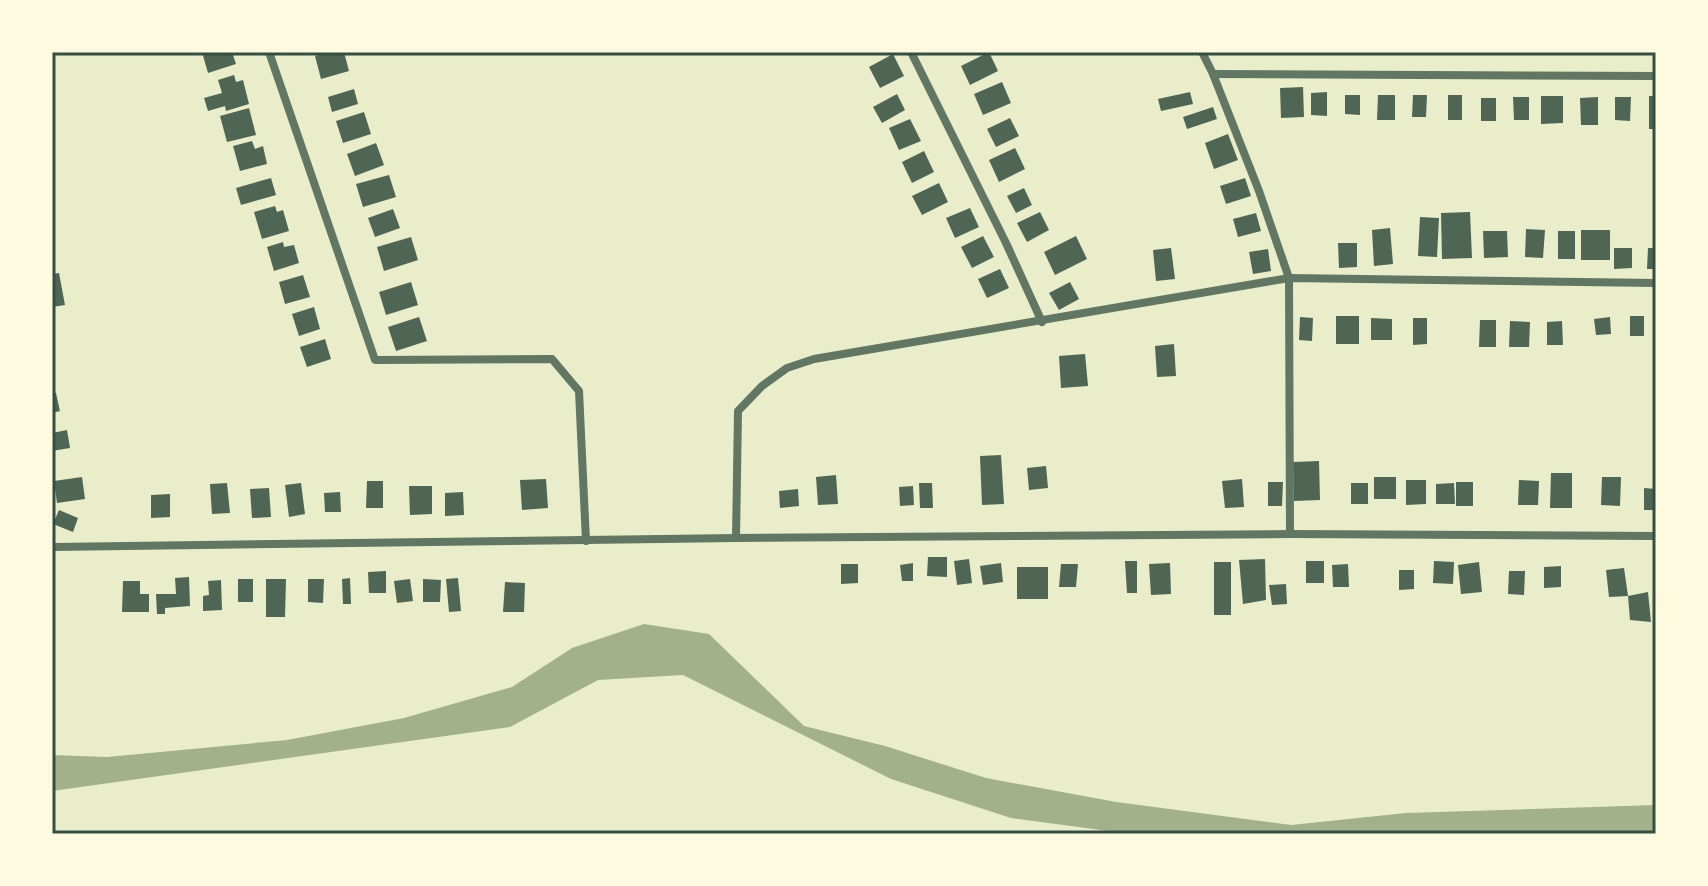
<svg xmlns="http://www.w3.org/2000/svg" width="1708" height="886" font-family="Barlow,sans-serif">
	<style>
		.water { fill: #a3b18a }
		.building { fill: #4f6655 }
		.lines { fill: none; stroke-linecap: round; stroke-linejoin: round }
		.minor { stroke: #617663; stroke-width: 8 }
		.neatline { fill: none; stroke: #344e41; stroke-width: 3 }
	</style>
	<rect width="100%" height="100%" fill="#e9edc9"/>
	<polygon class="water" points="644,624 709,634 804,726 885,746 986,778 1116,802 1291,825 1406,813 1656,805 1656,834 1131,834 1011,818 891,779 683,675 598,680 510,727 52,791 52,755 107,757 287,740 404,718 512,687 572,648"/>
	<g class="building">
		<polygon points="202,52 232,52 236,64 208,73"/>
		<polygon points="328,52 344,52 349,71 321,79 315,56"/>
		<polygon points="989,52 998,71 970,85 961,66"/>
		<polygon points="893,54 904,76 880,88 869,67"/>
		<polygon points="234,75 236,82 243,80 249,104 226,111 225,106 208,111 204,98 222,93 218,80"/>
		<polygon points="1002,82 1011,103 983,115 974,94"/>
		<polygon points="1303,87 1304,117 1281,118 1280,88"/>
		<polygon points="354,89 358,104 332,112 328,97"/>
		<polygon points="1190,92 1193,104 1161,111 1158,99"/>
		<polygon points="1327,92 1327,116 1311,115 1311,93"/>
		<polygon points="897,94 905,110 882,123 873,107"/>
		<polygon points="1345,95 1360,95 1360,115 1345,114"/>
		<polygon points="1378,95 1395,95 1395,120 1377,120"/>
		<polygon points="1413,95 1427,95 1426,117 1412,117"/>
		<rect x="1448" y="95" width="14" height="25"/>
		<polygon points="1541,96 1563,96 1563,123 1541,124"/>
		<rect x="1649" y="96" width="7" height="33"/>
		<polygon points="1513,97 1529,97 1529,120 1514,120"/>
		<polygon points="1598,97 1598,125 1581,125 1580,98"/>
		<polygon points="1615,97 1631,97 1630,121 1615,120"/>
		<rect x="1481" y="98" width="15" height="23"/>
		<polygon points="1213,107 1217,119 1187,129 1183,117"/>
		<polygon points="249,108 256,135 227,142 220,116"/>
		<polygon points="364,112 371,134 343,143 336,121"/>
		<polygon points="1010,118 1019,136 996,147 987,129"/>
		<polygon points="910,119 921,141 899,150 889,128"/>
		<polygon points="1228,134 1238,160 1214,169 1205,143"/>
		<polygon points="252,141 255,149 263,146 267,164 240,171 233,146"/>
		<polygon points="376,143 384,165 355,176 347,154"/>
		<polygon points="1015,148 1025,169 999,182 989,160"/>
		<polygon points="924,151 934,172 912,183 902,162"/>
		<polygon points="389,175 396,197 363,207 356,184"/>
		<polygon points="271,178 276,195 241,205 236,188"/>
		<polygon points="1245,178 1251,196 1226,204 1220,186"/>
		<polygon points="939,183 948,202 922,215 912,196"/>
		<polygon points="1024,188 1032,205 1016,213 1007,196"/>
		<polygon points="275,206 277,212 283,210 289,231 262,239 254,212"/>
		<polygon points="970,208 979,227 955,238 946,218"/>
		<polygon points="393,209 400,228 375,237 368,218"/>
		<polygon points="1040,212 1049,230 1027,242 1017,223"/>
		<polygon points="1470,212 1472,258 1442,259 1441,213"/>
		<polygon points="1256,213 1261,231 1238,237 1233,219"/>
		<polygon points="1420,217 1439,218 1437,257 1418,256"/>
		<polygon points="1390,228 1393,264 1374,266 1372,230"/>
		<polygon points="1526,229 1545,230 1543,258 1525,257"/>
		<rect x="1581" y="230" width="29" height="30"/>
		<polygon points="1483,231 1507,231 1508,257 1484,258"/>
		<rect x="1558" y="231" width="17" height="28"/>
		<polygon points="983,236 994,257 972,268 961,247"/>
		<polygon points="1076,236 1087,259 1055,275 1044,252"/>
		<polygon points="411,237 418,260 384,271 377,247"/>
		<polygon points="283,242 284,247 294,245 299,263 274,271 267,247"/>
		<polygon points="1338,243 1357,243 1357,267 1339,268"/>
		<polygon points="1171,248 1175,279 1156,281 1153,250"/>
		<polygon points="1614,248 1632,248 1632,268 1614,269"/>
		<polygon points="1648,248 1656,248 1656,269 1647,269"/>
		<polygon points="1268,249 1271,271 1253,274 1249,252"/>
		<polygon points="1000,269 1009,288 987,298 978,279"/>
		<polygon points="59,273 65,305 52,307 52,274"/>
		<polygon points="303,275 310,297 285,304 279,282"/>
		<polygon points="411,282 418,305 386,315 379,292"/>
		<polygon points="1070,282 1079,299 1059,310 1049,293"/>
		<polygon points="314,307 320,329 299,336 292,314"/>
		<rect x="1336" y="316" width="23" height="28"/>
		<rect x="1630" y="316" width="14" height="20"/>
		<polygon points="419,317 427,341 396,351 388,327"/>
		<polygon points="1300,317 1313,318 1312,341 1299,340"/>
		<polygon points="1610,317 1611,334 1596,335 1594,319"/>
		<polygon points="1371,318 1392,319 1392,340 1371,340"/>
		<polygon points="1413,318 1427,318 1427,344 1413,345"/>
		<polygon points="1480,320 1496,320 1496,347 1479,347"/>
		<polygon points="1510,321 1530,322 1529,347 1509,347"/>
		<polygon points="1562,321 1563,345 1547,345 1547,322"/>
		<polygon points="325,339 331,359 307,367 300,347"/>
		<polygon points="1174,344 1176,376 1157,377 1155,346"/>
		<polygon points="1085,354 1088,386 1061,388 1059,356"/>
		<polygon points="52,393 56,393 60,411 52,413"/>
		<polygon points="67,430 70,448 52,451 52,433"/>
		<polygon points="1001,455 1004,504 982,505 980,456"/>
		<polygon points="1319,461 1320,500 1294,501 1293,462"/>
		<polygon points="1046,466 1048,488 1029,490 1027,468"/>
		<polygon points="1551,473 1572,473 1572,508 1550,508"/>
		<polygon points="836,475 838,504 818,505 816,477"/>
		<polygon points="82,477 85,499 57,503 54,481"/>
		<rect x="1374" y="477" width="22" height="22"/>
		<polygon points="1602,477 1621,477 1620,506 1601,505"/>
		<polygon points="546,479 548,508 522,510 520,480"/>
		<polygon points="1242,479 1244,507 1225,508 1222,481"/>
		<polygon points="1406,480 1426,480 1426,504 1406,505"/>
		<polygon points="1519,480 1539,481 1538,505 1518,505"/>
		<polygon points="367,481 383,481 383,508 366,508"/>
		<polygon points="1268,482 1283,482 1282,506 1268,506"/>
		<rect x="1456" y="482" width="17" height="24"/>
		<polygon points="227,483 230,513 212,514 210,484"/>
		<polygon points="301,483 305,514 289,517 285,485"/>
		<polygon points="919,483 932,483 933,508 920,508"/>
		<rect x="1351" y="483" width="17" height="21"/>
		<polygon points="1454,483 1455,504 1436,504 1436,484"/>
		<polygon points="409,486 432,486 432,514 410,515"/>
		<polygon points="913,486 914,505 900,506 899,487"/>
		<polygon points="269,488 271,517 252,518 250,489"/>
		<polygon points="1644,488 1656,489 1656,510 1644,510"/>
		<polygon points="798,489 799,506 780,508 779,491"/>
		<polygon points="340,492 341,512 325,512 324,493"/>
		<polygon points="463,492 464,515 445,516 445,493"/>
		<polygon points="170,494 170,517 151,518 151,495"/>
		<polygon points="59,510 78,518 73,532 53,524"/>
		<polygon points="928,557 947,557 947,577 927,576"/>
		<polygon points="969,559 972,583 957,585 954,561"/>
		<polygon points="1265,559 1266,600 1243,604 1239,560"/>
		<polygon points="1125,561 1137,561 1137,593 1127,593"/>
		<rect x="1306" y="561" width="18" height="22"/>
		<polygon points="1434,561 1454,562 1453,584 1433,583"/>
		<rect x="1214" y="562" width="17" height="53"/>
		<polygon points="1479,562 1482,592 1461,594 1458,565"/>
		<polygon points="913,563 913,581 902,581 900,565"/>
		<polygon points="1001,563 1003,582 983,585 980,566"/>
		<polygon points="1170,563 1171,594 1151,595 1149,564"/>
		<polygon points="841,564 858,564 858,583 841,584"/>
		<polygon points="1061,564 1078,564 1076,587 1059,587"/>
		<polygon points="1348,564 1349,587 1333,587 1332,565"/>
		<polygon points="1561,566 1561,587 1544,588 1544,567"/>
		<rect x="1017" y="567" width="31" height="32"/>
		<polygon points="1624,568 1628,596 1609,597 1606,570"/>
		<polygon points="1399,570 1414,570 1414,589 1399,590"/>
		<polygon points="386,571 386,593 369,593 368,572"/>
		<polygon points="1509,571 1525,571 1524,595 1508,594"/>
		<polygon points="189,577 190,606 165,608 165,614 157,614 156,594 176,594 175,578"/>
		<polygon points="350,578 351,604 343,604 342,579"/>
		<polygon points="458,578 461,611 449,612 446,579"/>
		<rect x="238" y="579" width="15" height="23"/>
		<polygon points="266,579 286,579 285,617 266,617"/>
		<polygon points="308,579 324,579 323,603 308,602"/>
		<polygon points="410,579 413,601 397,603 394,581"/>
		<polygon points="423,579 441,580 440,602 423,602"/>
		<polygon points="221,580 222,610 203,611 203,596 209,595 208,581"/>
		<polygon points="123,581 140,581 140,594 149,594 149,612 122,612"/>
		<polygon points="505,582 525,583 524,612 503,612"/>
		<polygon points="1286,584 1287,604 1272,605 1269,585"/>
		<polygon points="1648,592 1651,622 1630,620 1628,596"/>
	</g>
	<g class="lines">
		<g class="minor">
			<polyline points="269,52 375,360 552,359 579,391 586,541"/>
			<polyline points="911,52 1006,243 1042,322"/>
			<polyline points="1202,52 1213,74 1259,191 1289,278 1290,534"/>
			<polyline points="1213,74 1656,76"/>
			<polyline points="736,538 738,411 762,386 787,368 814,359 1289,278 1656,283"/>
			<polyline points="52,547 736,538 1290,534 1656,536"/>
		</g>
	</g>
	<rect width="1708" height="886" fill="none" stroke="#fefae0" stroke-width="108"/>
	<rect x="54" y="54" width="1600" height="778" class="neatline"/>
</svg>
